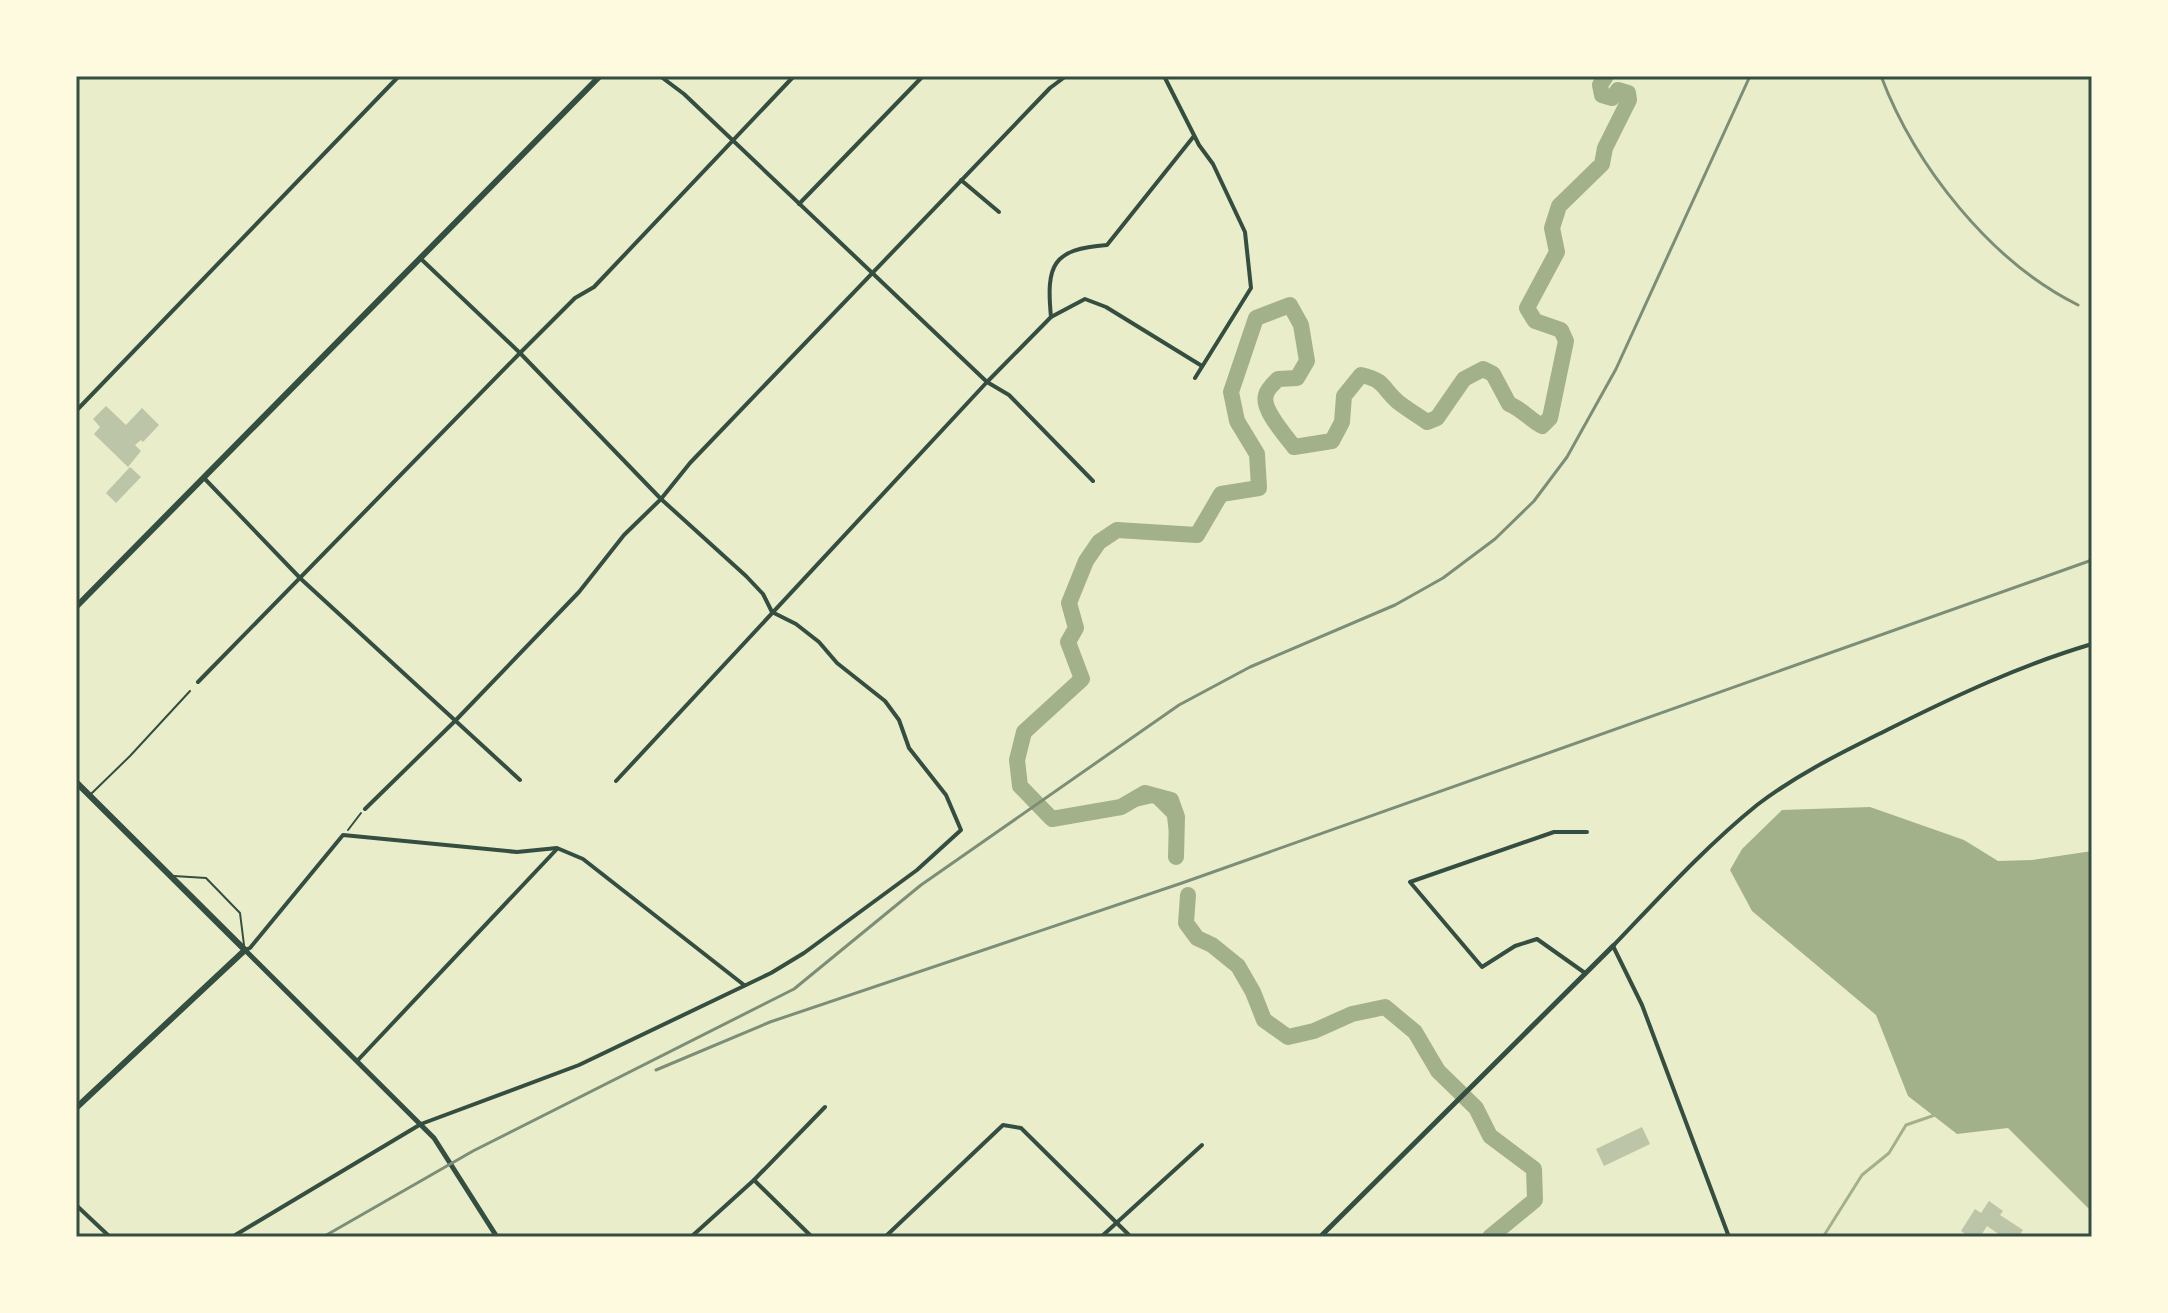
<svg xmlns="http://www.w3.org/2000/svg" width="2168" height="1313" font-family="'PT Serif',serif">
	<style>
		.water { fill: #a3b18a }
		.lines { fill: none; stroke-linecap: round; stroke-linejoin: round }
		.stream { stroke: #a3b18a; stroke-width: 3 }
		.river { stroke: #a3b18a; stroke-width: 16 }
		.building { fill: #bcc5a7 }
		.path { stroke: #344e41; stroke-width: 2 }
		.service { stroke: #344e41; stroke-width: 2 }
		.minor { stroke: #344e41; stroke-width: 4 }
		.tertiary { stroke: #344e41; stroke-width: 5 }
		.primary { stroke: #344e41; stroke-width: 6 }
		.rail { stroke: #7c8e77; stroke-width: 3 }
		.neatline { fill: none; stroke: #344e41; stroke-width: 3 }
	</style>
	<rect width="100%" height="100%" fill="#e9edc9"/>
	<g class="water">
		<polygon points="1145,793 1171,800 1177,817 1176,857 1172,856 1167,817 1153,803 1049,827 1052,819 1121,807"/>
		<polygon points="1870,807 1964,840 1998,861 2032,860 2092,851 2092,1212 2008,1128 1957,1134 1908,1096 1876,1015 1752,911 1730,870 1742,849 1782,810"/>
	</g>
	<g class="lines">
		<polyline class="stream" points="1823,1237 1862,1175 1889,1153 1906,1125 1935,1115"/>
		<g class="river">
			<path d="M1176,857L1177,817L1171,800L1145,793L1121,807L1052,819L1020,786L1017,760L1024,732L1082,679L1068,642L1076,628L1069,603L1086,561L1099,542L1117,530L1197,535L1221,494L1259,488L1257,454L1237,421L1231,392L1256,318L1290,305L1301,325L1307,361L1297,378L1278,379C1274,383 1267,389 1266,395C1261,409 1286,436 1294,447L1332,441L1342,422L1344,396L1361,375C1385,380 1382,388 1398,402C1407,409 1417,415 1427,422L1437,418L1464,379L1483,369L1493,374L1509,404C1522,409 1529,419 1542,426L1550,418L1566,341L1561,330L1535,321L1527,308L1557,252L1552,228L1559,206L1602,164L1605,148L1629,100L1628,93L1618,90L1612,98L1602,95L1600,85L1606,76"/>
			<polyline points="1188,895 1186,923 1197,938 1212,945 1238,966 1253,992 1264,1020 1288,1037 1314,1031 1352,1014 1385,1007 1415,1032 1438,1071 1476,1108 1490,1136 1534,1169 1535,1200 1490,1237"/>
		</g>
	</g>
	<g class="building">
		<polygon points="106,406 126,425 142,408 159,425 143,442 141,440 135,445 141,451 128,467 94,434 100,427 93,419"/>
		<polygon points="130,467 141,477 116,503 106,493"/>
		<polygon points="1642,1127 1650,1144 1604,1166 1596,1149"/>
		<polygon points="1989,1201 2003,1211 2000,1215 2023,1230 2018,1237 2003,1237 1987,1226 1980,1237 1970,1237 1961,1231 1975,1209 1981,1213"/>
	</g>
	<g class="lines">
		<polyline class="path" points="348,830 361,813"/>
		<g class="service">
			<polyline points="91,794 130,756 190,691"/>
			<polyline points="174,876 206,878 240,913 244,945"/>
		</g>
		<g class="minor">
			<polyline points="660,76 684,94 987,382 1009,395 1093,481"/>
			<polyline points="1164,76 1199,145 1213,164 1245,232 1251,288 1195,378"/>
			<polyline points="961,180 999,212"/>
			<polyline points="799,204 923,76"/>
			<polyline points="1051,317 1085,299 1106,307 1202,366"/>
			<polyline points="76,411 399,76"/>
			<polyline points="204,478 301,579 520,780"/>
			<polyline points="198,682 520,353 575,298 594,287 794,76"/>
			<path d="M616,781L987,382L1051,317C1046,265 1052,249 1107,245L1194,136"/>
			<polyline points="365,809 455,721 579,592 624,535 661,499 690,463 1050,88 1066,76"/>
			<polyline points="245,950 250,948 343,835 517,852 557,848 583,859 744,985"/>
			<polyline points="1585,973 1537,939 1515,946 1482,967 1410,882 1554,832 1587,832"/>
			<polyline points="358,1060 556,850"/>
			<polyline points="754,1180 812,1237"/>
			<polyline points="76,1205 110,1237"/>
			<polyline points="232,1237 421,1124 579,1065 771,973 804,953 917,870 961,830 946,795 909,748 899,720 885,701 837,663 819,642 796,624 772,612 763,594 746,576 661,499 520,353 420,258"/>
			<polyline points="691,1237 754,1180 825,1107"/>
			<polyline points="885,1237 1003,1125 1021,1128 1131,1237"/>
			<polyline points="1101,1237 1202,1145"/>
			<path d="M1729,1237L1642,1005L1613,946C1659,898 1705,847 1757,805C1799,773 1843,752 1889,729C1955,696 2021,665 2092,644"/>
		</g>
		<g class="tertiary">
			<polyline points="245,950 434,1138 497,1237"/>
			<polyline points="1320,1237 1613,946"/>
		</g>
		<g class="primary">
			<polyline points="76,607 600,76"/>
			<polyline points="76,782 245,950 76,1108"/>
		</g>
		<g class="rail">
			<path d="M1881,76C1915,166 1991,262 2078,305"/>
			<polyline points="656,1070 770,1022 1182,883 2092,560"/>
			<polyline points="323,1237 473,1151 794,989 921,885 1179,705 1250,667 1395,605 1443,578 1495,539 1534,501 1567,457 1616,369 1750,76"/>
		</g>
	</g>
	<rect width="2168" height="1313" fill="none" stroke="#fefae0" stroke-width="156"/>
	<rect x="78" y="78" width="2012" height="1157" class="neatline"/>
</svg>
